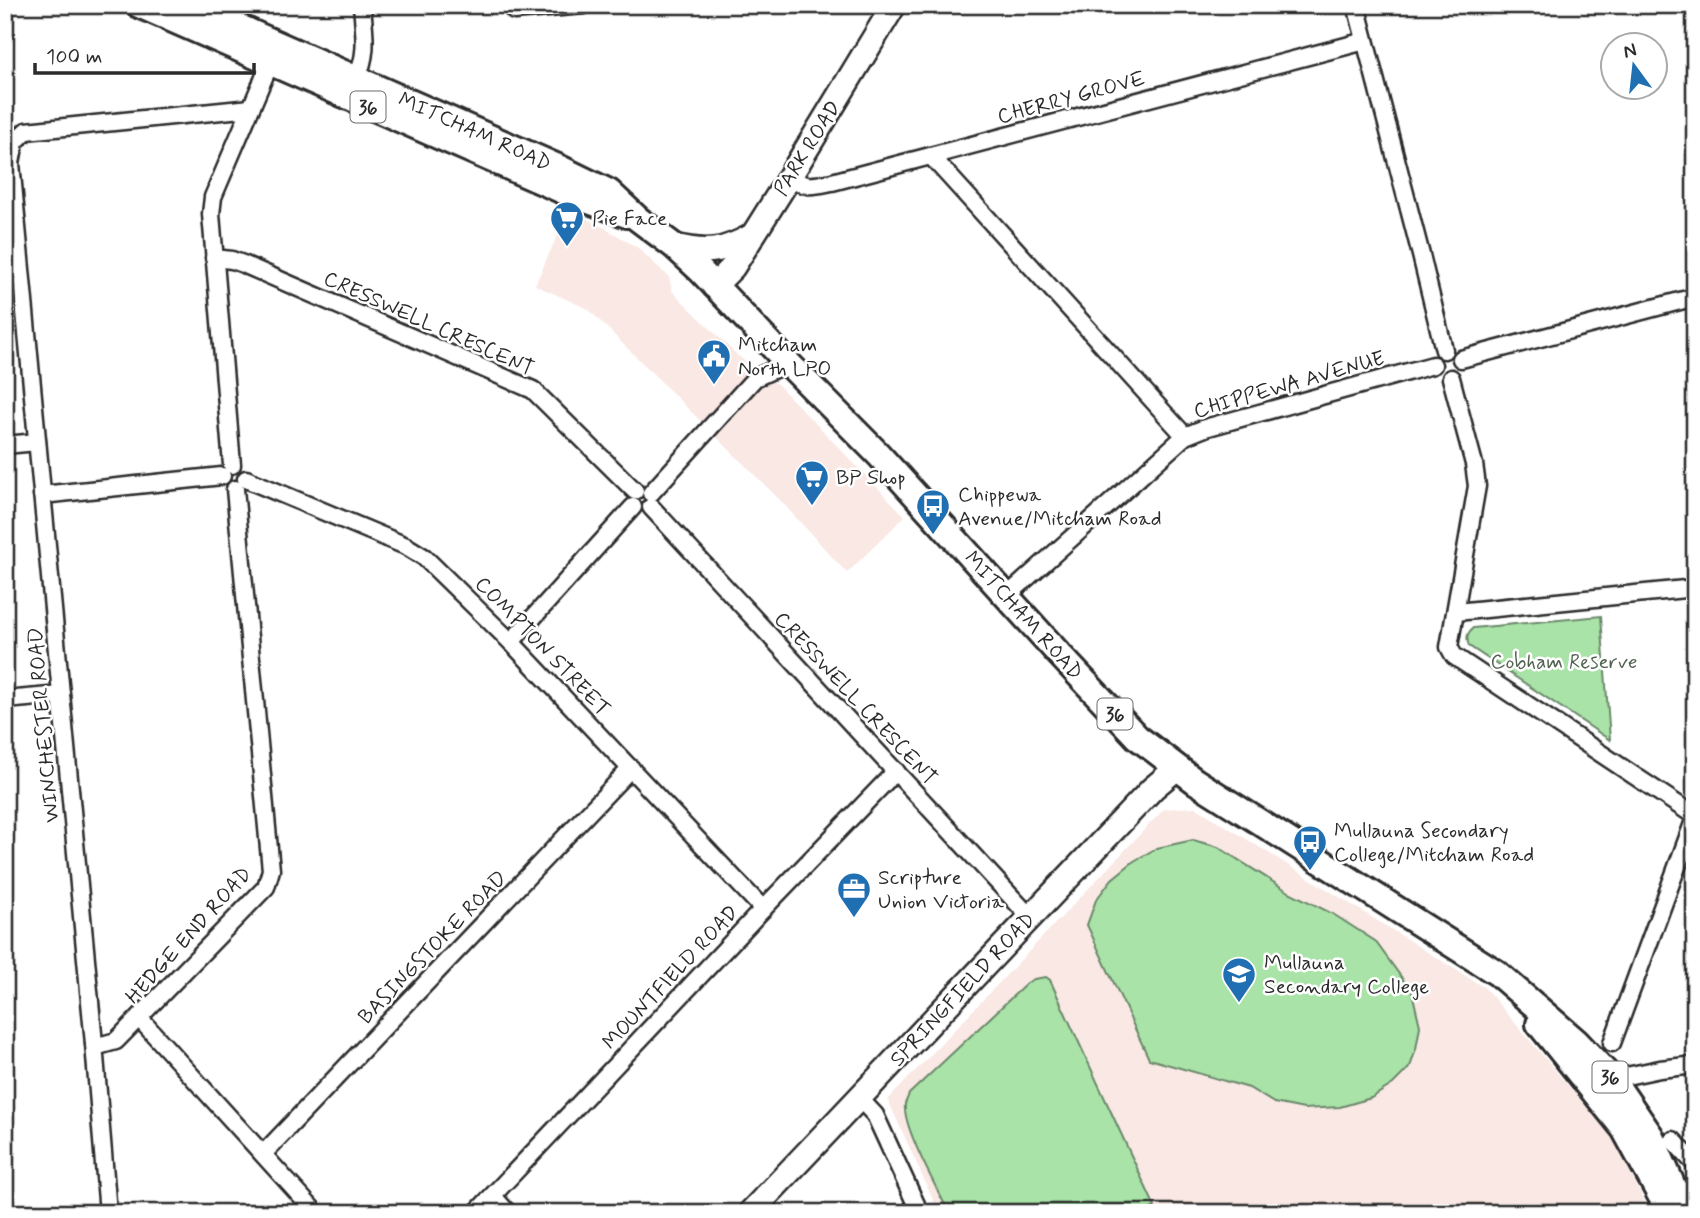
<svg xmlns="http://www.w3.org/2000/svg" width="1700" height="1218" font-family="Mynerve,sans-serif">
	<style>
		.built { fill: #f9e8e4 }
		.green { fill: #a9e3a8; stroke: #6a876a; stroke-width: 2 }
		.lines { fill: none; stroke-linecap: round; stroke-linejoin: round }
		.street-casing { stroke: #2b2b2b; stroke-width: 21 }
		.secondary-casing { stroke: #2b2b2b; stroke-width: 28 }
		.primary-casing { stroke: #2b2b2b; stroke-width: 30 }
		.street { stroke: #fff; stroke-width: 16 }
		.secondary { stroke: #fff; stroke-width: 23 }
		.primary { stroke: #fff; stroke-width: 24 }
		.labels { text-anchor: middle; stroke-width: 5; stroke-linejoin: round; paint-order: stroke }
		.shield { fill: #fff; stroke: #6b6b6b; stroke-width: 2 }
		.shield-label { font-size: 19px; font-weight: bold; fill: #2b2b2b }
		.street-label { font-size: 21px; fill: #2b2b2b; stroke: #fff }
		.poi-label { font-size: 21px; fill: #2b2b2b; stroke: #fff; text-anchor: start }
		.park-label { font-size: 21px; fill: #516250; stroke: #fff }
	</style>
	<rect width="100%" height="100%" fill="#fff"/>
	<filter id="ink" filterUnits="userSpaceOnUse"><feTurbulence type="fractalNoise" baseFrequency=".0143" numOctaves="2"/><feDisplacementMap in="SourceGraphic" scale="14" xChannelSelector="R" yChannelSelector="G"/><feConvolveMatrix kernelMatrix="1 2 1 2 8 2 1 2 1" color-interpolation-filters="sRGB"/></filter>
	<g filter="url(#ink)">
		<g class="built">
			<polygon points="569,210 605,228 638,248 669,277 672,291 738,356 777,384 905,516 847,573 778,498 588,309 535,285"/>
			<polygon points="1195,807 1485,988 1614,1139 1650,1213 939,1213 888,1100 1164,809"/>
		</g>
		<g class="green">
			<path d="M1601,616L1610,740L1469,646C1466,638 1467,633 1473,628Z"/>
			<polygon points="1193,840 1218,847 1289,892 1333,914 1375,941 1412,992 1420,1026 1416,1049 1410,1067 1393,1084 1371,1098 1340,1107 1304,1109 1274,1103 1249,1088 1149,1059 1087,925 1096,900 1112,879 1134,861 1157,848"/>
			<path d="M1046,977L1050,980L1155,1207L1143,1213H949C938,1190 902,1127 905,1104C906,1101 908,1097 909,1094L1027,983L1034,979Z"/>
		</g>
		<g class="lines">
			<g class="street-casing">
				<g id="street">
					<polyline points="1356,5 1421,255 1444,350"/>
					<polyline points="514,11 585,5"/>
					<path d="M356,79C369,53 364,33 362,5"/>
					<polyline points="931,156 1185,436"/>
					<path d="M789,178C807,188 812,186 832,182L1365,41"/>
					<polyline points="214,258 232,260 243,264 533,390 635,491"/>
					<polyline points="1461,359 1695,297"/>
					<polyline points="1451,378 1474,464 1477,486 1449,647 1454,656 1695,816"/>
					<polyline points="5,445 37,442"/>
					<polyline points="232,465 211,214 213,197 274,54"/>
					<polyline points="246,479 406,546 424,557 511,642 763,909"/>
					<polyline points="651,493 755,378 788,363"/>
					<polyline points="42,495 222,476"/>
					<polyline points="651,507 1030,917"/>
					<polyline points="1007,596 1185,436 1205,428 1433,365"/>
					<polyline points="1456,612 1695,588"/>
					<polyline points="511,642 633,507"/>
					<polyline points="5,700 61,695"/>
					<polyline points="140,1019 316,1213"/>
					<polyline points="1612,1043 1695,818"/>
					<polyline points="94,1044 102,1045 116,1041 266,887 271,870 235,489"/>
					<polyline points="1608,1083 1612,1079 1660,1069 1695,1065"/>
					<polyline points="859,1098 875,1115 920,1213"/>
					<polyline points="1673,1140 1695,1164"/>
					<polyline points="263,1154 631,768"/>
					<polyline points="493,1196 508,1213"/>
					<polyline points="1679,1200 1692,1187 1695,1186"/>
					<polyline points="108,1213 94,1044 11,163 15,142 26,131 251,108"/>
					<polyline points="476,1213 763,909 896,771"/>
				</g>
			</g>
			<g class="secondary-casing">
				<g id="secondary">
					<path d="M674,246C708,254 722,252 752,236"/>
					<polyline points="714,286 733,267 789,178 894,5"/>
					<polyline points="750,1213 1153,788 1177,768"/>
				</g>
			</g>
			<g class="primary-casing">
				<g id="primary">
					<polyline points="139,5 570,194 627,215"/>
					<polyline points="189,5 560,168 609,192 638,219 674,246 701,271 788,363 879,455 1059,654 1137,737 1195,781 1497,973 1576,1041 1612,1079 1651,1136 1679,1200 1683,1213"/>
					<polyline points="1539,1024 1624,1129 1666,1206"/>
				</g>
			</g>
			<use href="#street" class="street"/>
			<use href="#secondary" class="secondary"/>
			<use href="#primary" class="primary"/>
		</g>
	</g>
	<defs>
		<g id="supermarket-pin" transform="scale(1.75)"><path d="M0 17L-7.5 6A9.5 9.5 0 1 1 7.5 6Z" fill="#1f6fb2" stroke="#fff"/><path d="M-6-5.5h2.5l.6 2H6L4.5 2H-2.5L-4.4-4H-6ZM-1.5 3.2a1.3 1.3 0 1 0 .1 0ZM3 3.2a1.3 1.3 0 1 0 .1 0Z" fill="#fff"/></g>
		<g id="civic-pin" transform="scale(1.75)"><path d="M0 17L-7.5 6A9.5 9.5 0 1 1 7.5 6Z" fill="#1f6fb2" stroke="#fff"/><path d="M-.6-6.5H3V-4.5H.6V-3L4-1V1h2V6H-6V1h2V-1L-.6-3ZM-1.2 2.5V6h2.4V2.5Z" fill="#fff"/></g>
		<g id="bus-pin" transform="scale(1.75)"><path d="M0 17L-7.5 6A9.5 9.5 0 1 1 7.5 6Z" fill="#1f6fb2" stroke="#fff"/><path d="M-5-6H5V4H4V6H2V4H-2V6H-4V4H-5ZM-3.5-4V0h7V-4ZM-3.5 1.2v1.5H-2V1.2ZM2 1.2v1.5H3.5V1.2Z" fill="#fff"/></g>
		<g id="office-pin" transform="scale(1.75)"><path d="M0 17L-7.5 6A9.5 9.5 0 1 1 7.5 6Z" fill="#1f6fb2" stroke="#fff"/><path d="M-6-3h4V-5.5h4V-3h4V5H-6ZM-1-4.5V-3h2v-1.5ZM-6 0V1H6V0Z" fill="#fff"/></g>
		<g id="school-pin" transform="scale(1.75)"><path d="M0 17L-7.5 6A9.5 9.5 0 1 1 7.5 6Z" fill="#1f6fb2" stroke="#fff"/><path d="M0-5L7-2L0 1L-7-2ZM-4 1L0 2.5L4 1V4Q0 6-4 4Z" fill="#fff"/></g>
	</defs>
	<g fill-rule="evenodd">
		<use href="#supermarket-pin" x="567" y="218"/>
		<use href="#civic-pin" x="714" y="356"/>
		<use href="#supermarket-pin" x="812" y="477"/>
		<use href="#bus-pin" x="933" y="506"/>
		<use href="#bus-pin" x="1310" y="842"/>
		<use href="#office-pin" x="854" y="889"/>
		<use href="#school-pin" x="1239" y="974"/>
	</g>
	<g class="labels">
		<g class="shield">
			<rect x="350.5" y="91.5" width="35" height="31" rx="5"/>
			<rect x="1097.5" y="698.5" width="35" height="31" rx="5"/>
			<rect x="1592.5" y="1061.5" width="35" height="31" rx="5"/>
		</g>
		<g class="shield-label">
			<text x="368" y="114">36</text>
			<text x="1115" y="721">36</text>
			<text x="1610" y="1084">36</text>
		</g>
		<g class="street-label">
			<text transform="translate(1071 97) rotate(-15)" y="7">CHERRY GROVE</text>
			<text transform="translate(475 131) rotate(24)" y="7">MITCHAM ROAD</text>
			<text transform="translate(807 148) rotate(-58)" y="7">PARK ROAD</text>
			<text transform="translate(429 323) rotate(24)" y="7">CRESSWELL CRESCENT</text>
			<text transform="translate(1289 384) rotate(-16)" y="7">CHIPPEWA AVENUE</text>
			<text transform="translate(1024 615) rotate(48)" y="7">MITCHAM ROAD</text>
			<text transform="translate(543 646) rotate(46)" y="7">COMPTON STREET</text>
			<text transform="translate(856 698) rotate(47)" y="7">CRESSWELL CRESCENT</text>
			<text transform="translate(43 725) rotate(-95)" y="7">WINCHESTER ROAD</text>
			<text transform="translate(188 935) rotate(-48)" y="7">HEDGE END ROAD</text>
			<text transform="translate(432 947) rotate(-46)" y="7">BASINGSTOKE ROAD</text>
			<text transform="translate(670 977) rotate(-47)" y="7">MOUNTFIELD ROAD</text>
			<text transform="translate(962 989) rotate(-47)" y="7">SPRINGFIELD ROAD</text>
		</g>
		<g class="poi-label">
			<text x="592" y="225">Pie Face</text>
			<text x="738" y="351">Mitcham<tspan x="738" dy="24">North LPO</tspan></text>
			<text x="836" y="484">BP Shop</text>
			<text x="958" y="501">Chippewa<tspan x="958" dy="24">Avenue/Mitcham Road</tspan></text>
			<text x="1334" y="837">Mullauna Secondary<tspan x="1334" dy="24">College/Mitcham Road</tspan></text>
			<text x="878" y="884">Scripture<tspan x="878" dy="24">Union Victoria</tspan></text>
			<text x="1264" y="969">Mullauna<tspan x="1264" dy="24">Secondary College</tspan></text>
		</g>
		<g class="park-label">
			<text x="1564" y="668">Cobham Reserve</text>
		</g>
	</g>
	<rect width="1700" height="1218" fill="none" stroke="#fff" stroke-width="28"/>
	<rect x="14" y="14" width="1672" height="1190" fill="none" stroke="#2b2b2b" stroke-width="2.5" filter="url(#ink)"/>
	<g transform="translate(1634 66) rotate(345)"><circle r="33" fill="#ffffff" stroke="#aaaaaa" stroke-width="2"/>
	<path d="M0-5L12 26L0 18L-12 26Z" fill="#1f6fb2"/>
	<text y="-10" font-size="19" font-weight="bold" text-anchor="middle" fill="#2b2b2b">N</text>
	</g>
	<path d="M35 63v10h219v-10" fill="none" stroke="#2b2b2b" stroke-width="3.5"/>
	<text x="46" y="63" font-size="21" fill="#2b2b2b" stroke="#ffffff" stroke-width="5" paint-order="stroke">100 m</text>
</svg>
